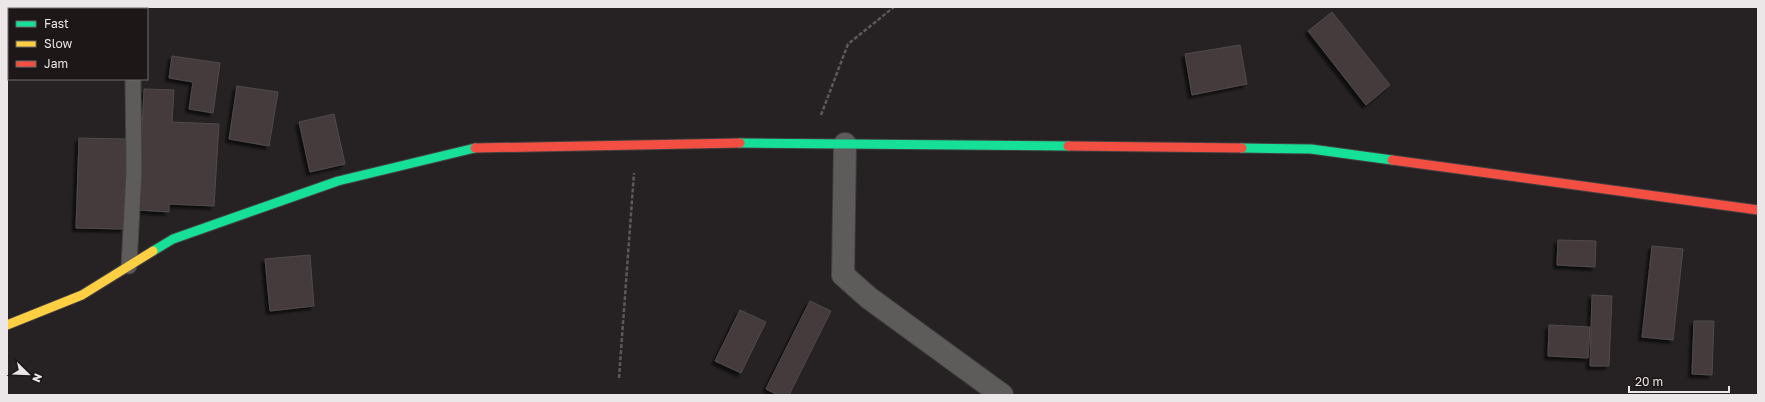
<svg xmlns="http://www.w3.org/2000/svg" width="1765" height="402" font-family="'Golos Text',sans-serif">
	<style>
		.building { fill: #453a3c; stroke: #4f4b4c; filter: url(#shadow) }
		.lines { fill: none; stroke-linecap: round; stroke-linejoin: round }
		.lane-casing { stroke: #434041; stroke-width: 17 }
		.street-casing { stroke: #434041; stroke-width: 24 }
		.fast-casing { stroke: #434041; stroke-width: 11 }
		.slow-casing { stroke: #434041; stroke-width: 11 }
		.jam-casing { stroke: #434041; stroke-width: 11 }
		.path { stroke: #5c5959; stroke-width: 2.5; stroke-dasharray: 4 2; stroke-linecap: butt }
		.lane { stroke: #5e5b5b; stroke-width: 15 }
		.street { stroke: #5e5b5b; stroke-width: 22 }
		.fast { stroke: #16e098; stroke-width: 9 }
		.slow { stroke: #ffcf43; stroke-width: 9 }
		.jam { stroke: #f24e42; stroke-width: 9 }
	</style>
	<defs>
		<filter id="shadow"><feDropShadow dx="-3.5" dy="3.5" stdDeviation="1" flood-color="#0009"/></filter>
	</defs>
	<rect width="100%" height="100%" fill="#262223"/>
	<g class="building">
		<polygon points="1332,12 1390,85 1366,105 1308,31"/>
		<polygon points="1240,45 1247,84 1192,95 1185,54"/>
		<polygon points="172,56 220,63 213,113 189,109 193,82 169,78"/>
		<polygon points="237,86 278,92 269,146 229,139"/>
		<polygon points="144,89 174,90 172,122 219,124 214,206 169,204 169,212 138,210"/>
		<polygon points="334,114 345,164 310,172 299,122"/>
		<polygon points="79,138 127,139 124,229 76,228"/>
		<polygon points="1558,240 1596,241 1595,267 1557,265"/>
		<polygon points="1652,246 1683,249 1673,340 1642,337"/>
		<polygon points="310,255 314,306 270,311 265,259"/>
		<polygon points="1592,295 1612,296 1609,366 1590,366"/>
		<polygon points="810,301 831,311 789,395 778,395 766,389"/>
		<polygon points="740,310 766,322 741,373 715,361"/>
		<polygon points="1694,321 1714,321 1712,375 1692,374"/>
		<polygon points="1549,325 1590,327 1588,358 1548,356"/>
	</g>
	<g class="lines">
		<g class="lane-casing">
			<g id="lane">
				<polyline points="123,7 123,9"/>
				<polyline points="129,266 134,171 133,79"/>
			</g>
		</g>
		<g class="street-casing">
			<polyline id="street" points="845,144 843,275 869,298 1002,395"/>
		</g>
		<g class="fast-casing">
			<g id="fast">
				<polyline points="740,143 1068,146"/>
				<polyline points="1242,148 1311,149 1392,160"/>
				<polyline points="153,251 173,239 338,181 475,148"/>
			</g>
		</g>
		<g class="slow-casing">
			<polyline id="slow" points="7,325 82,295 153,251"/>
		</g>
		<g class="jam-casing">
			<g id="jam">
				<polyline points="1068,146 1242,148"/>
				<polyline points="475,148 740,143"/>
				<polyline points="1392,160 1758,210"/>
			</g>
		</g>
		<g class="path">
			<polyline points="821,115 848,44 894,7"/>
			<polyline points="619,378 634,173"/>
		</g>
		<use href="#lane" class="lane"/>
		<use href="#street" class="street"/>
		<use href="#fast" class="fast"/>
		<use href="#slow" class="slow"/>
		<use href="#jam" class="jam"/>
	</g>
	<rect width="1765" height="402" fill="none" stroke="#ebe6e7" stroke-width="16"/>
	<rect x="8" y="8" width="140" height="72" fill="#1e1718" stroke="#706a6b"/>
	<rect x="16" y="21" width="20" height="6" fill="#16e098" stroke="#706a6b"/>
	<text x="44" y="28" font-size="12" fill="#ebe6e7">Fast</text>
	<rect x="16" y="41" width="20" height="6" fill="#ffcf43" stroke="#706a6b"/>
	<text x="44" y="48" font-size="12" fill="#ebe6e7">Slow</text>
	<rect x="16" y="61" width="20" height="6" fill="#f24e42" stroke="#706a6b"/>
	<text x="44" y="68" font-size="12" fill="#ebe6e7">Jam</text>
	<g transform="translate(28 374) rotate(113)" stroke="#1e1718" stroke-width="3" paint-order="stroke">
	<path d="M0-3L7 15L0 10L-7 15Z" fill="#ebe6e7"/>
	<text y="-6" font-size="11" font-weight="bold" text-anchor="middle" fill="#ebe6e7">N</text>
	</g>
	<path d="M1629 386v6h100v-6" fill="none" stroke="#ebe6e7" stroke-width="2"/>
	<text x="1635" y="386" font-size="12" fill="#ebe6e7" stroke="#1e1718" stroke-width="3" paint-order="stroke">20 m</text>
</svg>
